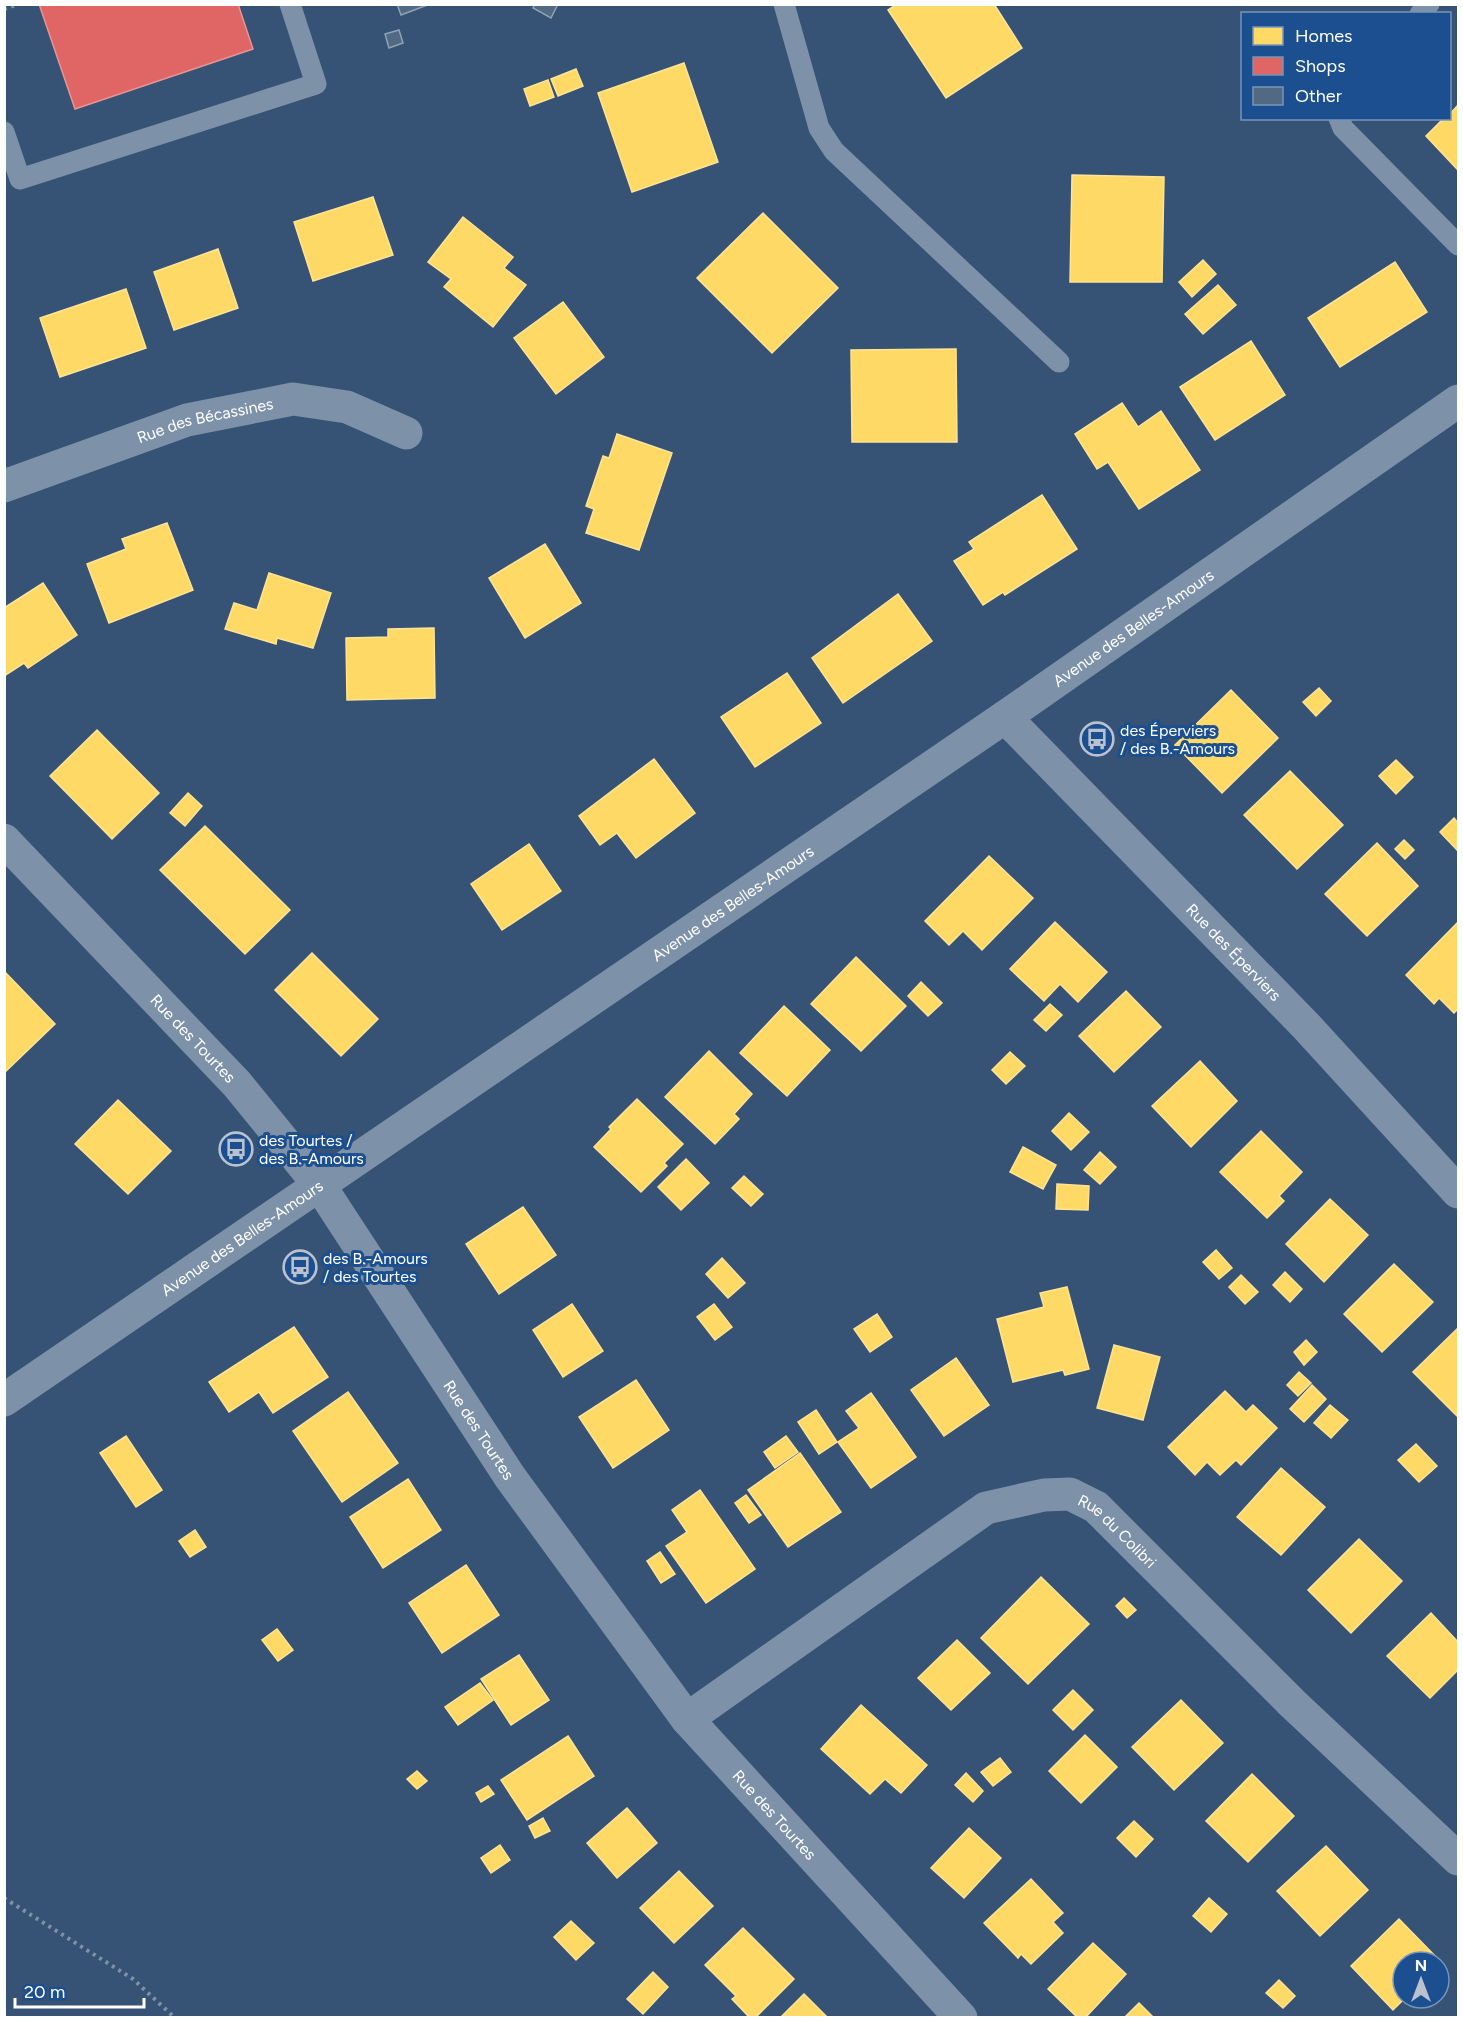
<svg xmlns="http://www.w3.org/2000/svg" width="1463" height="2022" font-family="Figtree,sans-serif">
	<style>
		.homes { fill: #ffd966; stroke: #ffe494; stroke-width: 1.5 }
		.shops { fill: #e06666; stroke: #e99494; stroke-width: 1.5 }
		.building { fill: #526984; stroke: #92a2b6; stroke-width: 1.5 }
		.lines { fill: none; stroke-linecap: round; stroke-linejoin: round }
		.path { stroke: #7d92a8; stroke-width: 4; stroke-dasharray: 3 4.5; stroke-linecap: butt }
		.service { stroke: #7d92a8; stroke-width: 21 }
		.minor { stroke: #7d92a8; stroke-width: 33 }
		.tertiary { stroke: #7d92a8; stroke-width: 33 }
		.labels { text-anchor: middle; stroke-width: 6; stroke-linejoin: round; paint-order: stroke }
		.street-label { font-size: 16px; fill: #fff; stroke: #1b4f8f }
		.poi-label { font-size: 16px; fill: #fff; stroke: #1b4f8f; text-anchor: start }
	</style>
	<rect width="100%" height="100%" fill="#365274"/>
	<g class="homes">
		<polygon points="897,4 994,4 1022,48 946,98 888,10"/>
		<polygon points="684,63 718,162 632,192 598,93"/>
		<polygon points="576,69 583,86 558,96 551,79"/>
		<polygon points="548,80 554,97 530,106 524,89"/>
		<polygon points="1458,105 1458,170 1426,136 1444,118 1450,118 1450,114"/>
		<polygon points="1072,175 1164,177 1162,282 1070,282"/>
		<polygon points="373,197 393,255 313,281 294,222"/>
		<polygon points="763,213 838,288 772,353 697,278"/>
		<polygon points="463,217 513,257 504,268 526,285 493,327 444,287 451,279 428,262"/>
		<polygon points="218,249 238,308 174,330 154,272"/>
		<polygon points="1203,260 1216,274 1192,297 1179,282"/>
		<polygon points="1395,262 1427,312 1340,367 1308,318"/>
		<polygon points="1218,285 1236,305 1203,334 1185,314"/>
		<polygon points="126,289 146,348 60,377 40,318"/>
		<polygon points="563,302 604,357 556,394 514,338"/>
		<polygon points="1251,341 1285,395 1215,440 1180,387"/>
		<polygon points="956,349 957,442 852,442 851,350"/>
		<polygon points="1122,403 1138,427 1161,411 1200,470 1139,509 1108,462 1097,469 1075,434"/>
		<polygon points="617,434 672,453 639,550 586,533 594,509 586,506 603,456 609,458"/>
		<polygon points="1042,495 1077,549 1005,595 1003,592 983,605 954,561 974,549 969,542"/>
		<polygon points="167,523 193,590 109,623 87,564 126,549 122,539"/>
		<polygon points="545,544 581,603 525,638 489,578"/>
		<polygon points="269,573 331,593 313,648 277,638 276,644 225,629 234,603 257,610"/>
		<polygon points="43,583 77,635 28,668 24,663 4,676 4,608"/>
		<polygon points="898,594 932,641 843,703 812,658"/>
		<polygon points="434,628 435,698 347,700 346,638 388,637 388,629"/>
		<polygon points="787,673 821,723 755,767 721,717"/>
		<polygon points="1319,688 1331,701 1316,716 1303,702"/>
		<polygon points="1231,690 1278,738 1222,793 1175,745"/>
		<polygon points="97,730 159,793 112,839 50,776"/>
		<polygon points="654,759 695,813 636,858 617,833 600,845 579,816"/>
		<polygon points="1396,760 1413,777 1396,794 1379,776"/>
		<polygon points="1290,771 1343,825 1297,869 1244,815"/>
		<polygon points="188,793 202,806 185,826 170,813"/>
		<polygon points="1454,818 1458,823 1457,850 1440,832"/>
		<polygon points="205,826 290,910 245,954 160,870"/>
		<polygon points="1404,840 1414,850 1405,859 1395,849"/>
		<polygon points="1377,843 1418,886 1367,936 1325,894"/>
		<polygon points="529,844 561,891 502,930 471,884"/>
		<polygon points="989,856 1033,898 982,950 963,931 949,945 925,921"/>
		<polygon points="1055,922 1107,972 1078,1002 1060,984 1044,1001 1010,969"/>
		<polygon points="1458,922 1458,1009 1454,1013 1439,998 1434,1004 1406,975"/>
		<polygon points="312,953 378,1019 341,1056 275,990"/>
		<polygon points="856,957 906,1006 861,1051 811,1004"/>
		<polygon points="4,971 55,1024 6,1071 4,1070"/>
		<polygon points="921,982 942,1003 928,1016 908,996"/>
		<polygon points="1126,991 1161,1027 1114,1072 1079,1036"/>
		<polygon points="1050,1004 1062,1015 1046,1031 1034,1020"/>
		<polygon points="784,1006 830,1050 787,1096 740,1053"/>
		<polygon points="709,1051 752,1094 734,1114 739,1119 715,1144 665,1097"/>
		<polygon points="1010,1052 1025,1066 1006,1084 992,1070"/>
		<polygon points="1200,1061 1237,1101 1191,1147 1152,1106"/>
		<polygon points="637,1099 683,1144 664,1163 667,1166 641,1192 594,1147 611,1129 609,1127"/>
		<polygon points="118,1100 171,1151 128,1194 75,1144"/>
		<polygon points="1069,1113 1089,1132 1071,1150 1052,1131"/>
		<polygon points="1261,1131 1302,1172 1279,1196 1284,1201 1267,1218 1220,1172"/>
		<polygon points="1023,1147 1056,1165 1043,1189 1010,1172"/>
		<polygon points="1100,1152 1116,1167 1100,1184 1084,1170"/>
		<polygon points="686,1159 709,1183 681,1210 658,1187"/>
		<polygon points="744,1176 763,1194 751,1206 732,1188"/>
		<polygon points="1057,1184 1089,1186 1088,1210 1056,1209"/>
		<polygon points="1330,1199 1368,1235 1324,1282 1286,1244"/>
		<polygon points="523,1207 556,1255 499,1294 466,1244"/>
		<polygon points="1216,1250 1232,1268 1219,1279 1203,1262"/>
		<polygon points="722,1258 745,1283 728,1298 706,1274"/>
		<polygon points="1394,1264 1433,1302 1382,1352 1344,1314"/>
		<polygon points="1285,1272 1302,1289 1290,1302 1273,1285"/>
		<polygon points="1241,1275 1258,1292 1245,1304 1229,1287"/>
		<polygon points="1067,1287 1089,1369 1065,1375 1063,1370 1013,1382 997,1319 1044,1307 1040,1293"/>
		<polygon points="572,1304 603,1351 563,1377 533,1330"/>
		<polygon points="714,1304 732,1327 715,1340 697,1317"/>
		<polygon points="877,1314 892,1337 870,1352 854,1329"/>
		<polygon points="294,1327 328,1377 273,1413 259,1392 229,1412 209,1382"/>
		<polygon points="1458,1328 1458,1417 1413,1372"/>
		<polygon points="1306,1340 1317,1352 1304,1365 1294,1352"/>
		<polygon points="1114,1345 1160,1357 1143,1420 1097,1408"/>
		<polygon points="956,1358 989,1405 944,1436 911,1390"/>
		<polygon points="1299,1372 1311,1383 1298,1396 1287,1385"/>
		<polygon points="636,1380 669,1430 613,1468 579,1417"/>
		<polygon points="1312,1385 1326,1399 1304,1422 1290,1409"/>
		<polygon points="1225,1391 1246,1412 1253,1405 1277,1428 1241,1465 1236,1460 1220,1475 1207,1462 1195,1475 1168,1447"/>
		<polygon points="348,1392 398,1463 342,1502 293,1431"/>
		<polygon points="871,1393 916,1457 871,1488 838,1442 859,1428 846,1411"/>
		<polygon points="1330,1405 1348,1420 1331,1438 1314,1423"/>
		<polygon points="816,1410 837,1442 819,1454 798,1422"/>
		<polygon points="126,1436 162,1490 136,1507 100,1453"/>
		<polygon points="786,1436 798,1452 775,1468 764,1452"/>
		<polygon points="1416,1444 1437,1466 1419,1482 1398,1460"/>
		<polygon points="800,1453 841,1512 788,1547 748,1490"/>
		<polygon points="1281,1468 1325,1507 1281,1555 1237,1517"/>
		<polygon points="408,1479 441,1530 383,1568 350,1517"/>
		<polygon points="700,1490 755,1569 706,1603 666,1546 687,1532 672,1510"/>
		<polygon points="746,1495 761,1515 749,1523 735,1503"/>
		<polygon points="195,1530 206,1547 190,1557 179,1541"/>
		<polygon points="1359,1539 1402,1581 1351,1633 1308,1590"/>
		<polygon points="660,1552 675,1574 661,1583 647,1561"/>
		<polygon points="466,1565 499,1615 442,1653 409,1603"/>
		<polygon points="1041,1577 1089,1624 1028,1684 981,1638"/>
		<polygon points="1124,1598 1136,1610 1127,1618 1116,1606"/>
		<polygon points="1431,1613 1458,1642 1458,1670 1430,1698 1387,1656"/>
		<polygon points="277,1629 293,1650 278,1661 262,1640"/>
		<polygon points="957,1640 990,1673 951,1710 918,1678"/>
		<polygon points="519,1655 549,1700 511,1725 481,1679"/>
		<polygon points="480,1683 493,1700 458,1725 445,1707"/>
		<polygon points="1073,1690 1093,1710 1073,1730 1053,1710"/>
		<polygon points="1181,1700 1223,1743 1174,1790 1132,1747"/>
		<polygon points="861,1705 927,1765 901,1793 885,1779 870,1794 821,1749"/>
		<polygon points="1085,1735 1117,1767 1081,1803 1049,1771"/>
		<polygon points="568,1736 594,1776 527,1820 501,1780"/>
		<polygon points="1000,1758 1011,1772 993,1786 981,1772"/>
		<polygon points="417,1771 427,1781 417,1789 407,1779"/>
		<polygon points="966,1773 983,1791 973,1802 955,1785"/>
		<polygon points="1252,1774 1294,1816 1248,1862 1206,1821"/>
		<polygon points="488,1786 494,1794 481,1802 476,1793"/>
		<polygon points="627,1808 657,1843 617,1878 587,1843"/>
		<polygon points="543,1818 550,1831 535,1838 529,1826"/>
		<polygon points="1134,1821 1153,1839 1136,1857 1117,1838"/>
		<polygon points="969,1828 1001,1858 964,1898 931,1868"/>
		<polygon points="500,1845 510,1860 491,1873 481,1858"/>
		<polygon points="1326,1846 1368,1890 1320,1936 1277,1891"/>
		<polygon points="679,1871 713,1906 674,1943 640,1908"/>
		<polygon points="1031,1879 1063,1913 1053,1922 1063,1933 1031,1964 1021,1954 1018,1958 984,1923"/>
		<polygon points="1209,1898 1227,1914 1211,1932 1193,1916"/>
		<polygon points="1399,1919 1441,1962 1439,1965 1439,1962 1403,1962 1403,1998 1405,1998 1393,2010 1351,1966"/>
		<polygon points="571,1921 594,1943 576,1960 554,1937"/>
		<polygon points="743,1928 794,1979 755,2018 750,2018 732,1999 736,1996 705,1965"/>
		<polygon points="1093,1943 1126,1974 1085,2018 1078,2018 1048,1989"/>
		<polygon points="653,1972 668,1987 643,2014 627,1999"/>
		<polygon points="1279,1980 1295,1996 1283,2008 1266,1993"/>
		<polygon points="804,1994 828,2018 780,2018"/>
		<polygon points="1139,2003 1154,2018 1124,2018"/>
	</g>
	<polygon class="shops" points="39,4 238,4 253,49 75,109"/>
	<g class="building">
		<polygon points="397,4 430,4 401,15"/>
		<polygon points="535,4 558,4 551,18 533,8"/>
		<polygon points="399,30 403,43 389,48 385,34"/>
	</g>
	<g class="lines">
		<g class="path">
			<polyline points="4,9 19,4"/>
			<polyline points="4,1898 133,1979 175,2018"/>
		</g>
		<g class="service">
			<polyline points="784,4 819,128 834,151 1059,362"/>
			<polyline points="1420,14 1429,4"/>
			<polyline points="1339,118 1343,128 1458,245"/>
			<polyline points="4,132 20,179 316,84 290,4"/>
		</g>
		<g class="minor">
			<path id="s1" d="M4,486L187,420L293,399L347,407L406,433"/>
			<path id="s2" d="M1005,717L1307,1027L1458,1192"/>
			<path id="s3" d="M4,840L237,1084L320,1186L510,1477L687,1719L961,2018"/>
			<path id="s4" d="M687,1719L986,1508L1044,1495L1070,1494L1096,1507L1292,1703L1458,1859"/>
		</g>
		<path class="tertiary" id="s5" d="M4,1400L1005,717L1458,401"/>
	</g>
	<defs>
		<g id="bus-ring" transform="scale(1.725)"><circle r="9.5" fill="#1b4f8f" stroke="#b9c2ce" stroke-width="1.5"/><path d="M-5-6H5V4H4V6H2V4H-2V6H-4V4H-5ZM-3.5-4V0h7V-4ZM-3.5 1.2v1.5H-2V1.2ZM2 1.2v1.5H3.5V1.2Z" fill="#b9c2ce"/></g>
	</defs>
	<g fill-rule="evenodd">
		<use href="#bus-ring" x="1097" y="739"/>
		<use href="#bus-ring" x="236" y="1149"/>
		<use href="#bus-ring" x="300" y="1267"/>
	</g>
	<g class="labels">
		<g class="street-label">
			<text dy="6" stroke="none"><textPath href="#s1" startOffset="212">Rue des Bécassines</textPath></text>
			<text dy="6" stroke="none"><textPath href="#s5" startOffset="1368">Avenue des Belles-Amours</textPath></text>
			<text dy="6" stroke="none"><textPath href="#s5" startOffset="882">Avenue des Belles-Amours</textPath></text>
			<text dy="6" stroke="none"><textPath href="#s2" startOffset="328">Rue des Éperviers</textPath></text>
			<text dy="6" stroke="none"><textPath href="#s3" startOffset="274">Rue des Tourtes</textPath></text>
			<text dy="6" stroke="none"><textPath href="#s5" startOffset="288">Avenue des Belles-Amours</textPath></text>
			<text dy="6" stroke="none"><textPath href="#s3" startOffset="760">Rue des Tourtes</textPath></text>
			<text dy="6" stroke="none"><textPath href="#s4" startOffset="512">Rue du Colibri</textPath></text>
			<text dy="6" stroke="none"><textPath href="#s3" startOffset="1246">Rue des Tourtes</textPath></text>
		</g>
		<g class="poi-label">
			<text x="1120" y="736">des Éperviers<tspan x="1120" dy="18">/ des B.-Amours</tspan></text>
			<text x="259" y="1146">des Tourtes /<tspan x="259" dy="18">des B.-Amours</tspan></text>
			<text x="323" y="1264">des B.-Amours<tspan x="323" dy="18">/ des Tourtes</tspan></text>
		</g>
	</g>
	<rect width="1463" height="2022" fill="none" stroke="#ffffff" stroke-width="12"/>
	<rect x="1241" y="12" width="210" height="108" fill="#1b4f8f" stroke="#7695bc" stroke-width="1.5"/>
	<rect x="1253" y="27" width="30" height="18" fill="#ffd966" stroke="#7695bc" stroke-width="1.5"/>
	<text x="1295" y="42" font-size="18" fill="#ffffff">Homes</text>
	<rect x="1253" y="57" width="30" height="18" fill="#e06666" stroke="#7695bc" stroke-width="1.5"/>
	<text x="1295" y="72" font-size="18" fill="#ffffff">Shops</text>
	<rect x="1253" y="87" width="30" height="18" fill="#526984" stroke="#7695bc" stroke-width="1.5"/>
	<text x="1295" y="102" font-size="18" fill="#ffffff">Other</text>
	<g transform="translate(1421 1980)"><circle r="28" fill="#1b4f8f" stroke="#7695bc" stroke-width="1.5"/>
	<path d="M0-4.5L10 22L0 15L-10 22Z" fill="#b9c2ce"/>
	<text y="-9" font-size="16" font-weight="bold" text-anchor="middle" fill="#ffffff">N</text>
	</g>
	<path d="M15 1998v9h129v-9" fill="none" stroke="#ffffff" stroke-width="3"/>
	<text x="24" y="1998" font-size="18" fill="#ffffff" stroke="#1b4f8f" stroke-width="4.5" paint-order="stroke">20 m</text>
</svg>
